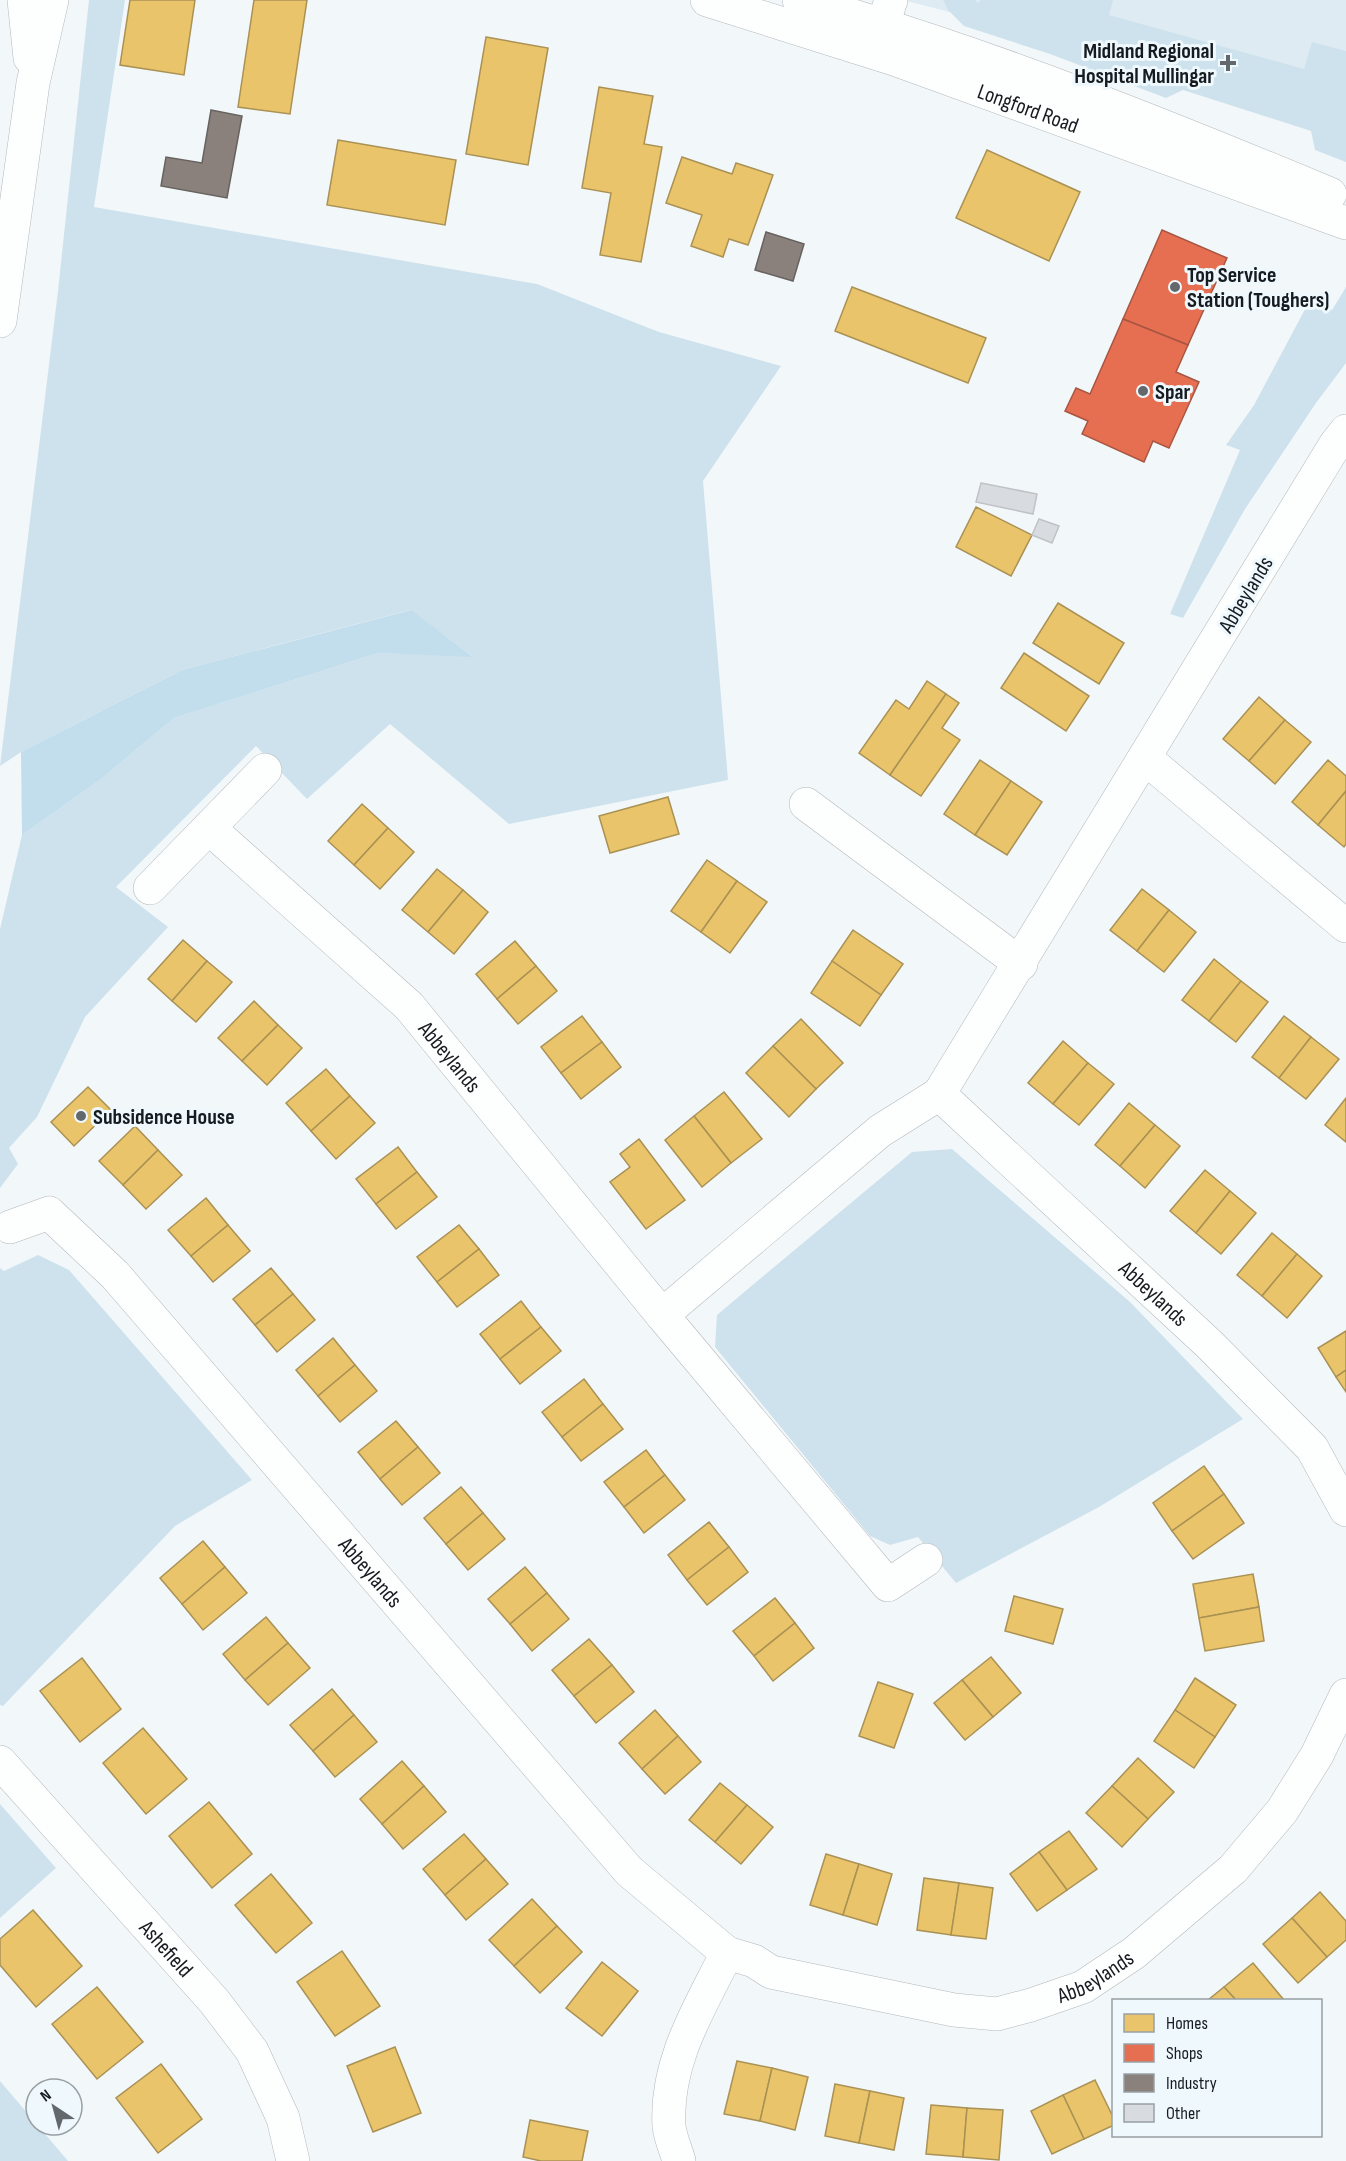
<svg xmlns="http://www.w3.org/2000/svg" width="1346" height="2161" font-family="'Sofia Sans Condensed',sans-serif">
	<style>
		.built { fill: #dfebf2 }
		.green { fill: #cee2ed }
		.forest { fill: #c2ddeb }
		.homes { fill: #e9c46a; stroke: #aa9154; stroke-width: 1.5 }
		.shops { fill: #e76f51; stroke: #a85642; stroke-width: 1.5 }
		.industry { fill: #8a817c; stroke: #676260; stroke-width: 1.5 }
		.building { fill: #d8dce0; stroke: #bfc2c6; stroke-width: 1.5 }
		.lines { fill: none; stroke-linecap: round; stroke-linejoin: round }
		.street-casing { stroke: #b3b8bb; stroke-width: 34 }
		.secondary-casing { stroke: #b3b8bb; stroke-width: 34 }
		.street { stroke: #fdfefe; stroke-width: 33 }
		.secondary { stroke: #fdfefe; stroke-width: 33 }
		.poi-dot { fill: #63686c; stroke: #eef8fd; stroke-width: 2 }
		.labels { text-anchor: middle; stroke-width: 6; stroke-linejoin: round; paint-order: stroke }
		.poi-label { font-size: 22px; font-weight: bold; fill: #161b1f; stroke: #eef8fd; text-anchor: start }
		.street-label { font-size: 22px; fill: #161b1f; stroke: #eef8fd }
	</style>
	<rect width="100%" height="100%" fill="#f2f7fa"/>
	<polygon class="built" points="903,0 1346,0 1346,137 961,15"/>
	<g class="green">
		<polygon points="89,0 125,0 94,207 537,284 659,332 781,366 703,481 728,780 509,824 390,724 307,799 256,746 116,887 168,927 85,1017 37,1117 9,1148 18,1164 0,1188 0,929 22,835 101,779 174,718 378,653 472,656 410,610 182,670 21,752 0,766 58,291"/>
		<polygon points="943,0 975,0 978,3 981,0 1113,0 1109,15 1304,69 1312,42 1346,51 1346,162 1315,150 1311,131 1183,90 1166,98 1050,54 964,26 948,10"/>
		<polygon points="1346,287 1346,363 1316,403 1245,509 1183,618 1170,614 1240,450 1226,445 1254,405 1311,298 1332,310"/>
		<polygon points="952,1149 1130,1302 1243,1419 1099,1507 956,1583 918,1537 890,1545 870,1536 715,1347 717,1315 743,1293 912,1152"/>
		<polygon points="38,1255 69,1270 252,1480 175,1526 3,1706 0,1705 0,1268 4,1271"/>
		<polygon points="0,1804 56,1868 0,1918"/>
		<polygon points="0,2081 68,2161 0,2161"/>
	</g>
	<polygon class="forest" points="411,610 473,657 378,653 174,718 101,779 22,835 21,752 182,670"/>
	<g class="homes">
		<polygon points="130,0 195,0 184,75 120,65"/>
		<polygon points="254,0 307,0 290,114 238,107"/>
		<polygon points="486,37 548,48 528,165 466,154"/>
		<polygon points="599,87 653,96 644,144 662,147 641,262 600,255 611,193 582,188"/>
		<polygon points="338,140 456,160 445,225 327,205"/>
		<polygon points="987,150 1080,192 1049,261 956,218"/>
		<polygon points="682,157 732,174 736,163 773,175 748,245 729,239 723,257 691,246 702,215 666,203"/>
		<polygon points="852,287 986,338 968,383 835,331"/>
		<polygon points="976,507 1032,535 1011,576 956,547"/>
		<polygon points="1058,603 1124,643 1099,684 1033,643"/>
		<polygon points="1024,653 1089,696 1066,731 1001,688"/>
		<polygon points="927,681 946,694 890,775 859,753 896,700 909,709"/>
		<polygon points="946,694 959,703 942,728 960,740 921,796 890,775"/>
		<polygon points="1259,697 1285,720 1249,761 1223,739"/>
		<polygon points="1285,720 1311,742 1275,784 1249,761"/>
		<polygon points="980,760 1011,781 975,835 944,814"/>
		<polygon points="1328,760 1346,776 1346,791 1318,825 1292,802"/>
		<polygon points="1011,781 1042,802 1007,855 975,835"/>
		<polygon points="1346,791 1346,844 1344,847 1318,825"/>
		<polygon points="668,797 679,834 610,853 599,816"/>
		<polygon points="362,804 388,828 354,865 328,841"/>
		<polygon points="388,828 414,852 380,889 354,865"/>
		<polygon points="707,860 737,881 701,932 671,911"/>
		<polygon points="437,869 463,890 428,932 402,910"/>
		<polygon points="737,881 767,902 730,953 701,932"/>
		<polygon points="1142,889 1169,910 1137,951 1110,930"/>
		<polygon points="463,890 488,912 454,954 428,932"/>
		<polygon points="1169,910 1196,932 1164,972 1137,951"/>
		<polygon points="853,930 903,964 881,995 832,961"/>
		<polygon points="183,940 207,961 172,1001 148,979"/>
		<polygon points="515,941 536,966 497,999 476,974"/>
		<polygon points="1214,959 1241,981 1209,1021 1182,1000"/>
		<polygon points="207,961 232,982 196,1022 172,1001"/>
		<polygon points="832,961 881,995 860,1026 811,993"/>
		<polygon points="536,966 557,991 518,1024 497,999"/>
		<polygon points="1241,981 1268,1002 1236,1042 1209,1021"/>
		<polygon points="254,1001 278,1025 242,1061 218,1038"/>
		<polygon points="582,1016 602,1042 561,1073 541,1047"/>
		<polygon points="1284,1016 1311,1037 1279,1078 1252,1057"/>
		<polygon points="801,1019 843,1063 816,1089 773,1046"/>
		<polygon points="278,1025 302,1048 267,1085 242,1061"/>
		<polygon points="1311,1037 1339,1059 1306,1099 1279,1078"/>
		<polygon points="1063,1041 1088,1063 1053,1104 1028,1083"/>
		<polygon points="602,1042 621,1067 581,1099 561,1073"/>
		<polygon points="773,1046 816,1089 789,1117 746,1073"/>
		<polygon points="1088,1063 1114,1084 1079,1125 1053,1104"/>
		<polygon points="326,1069 350,1096 311,1131 286,1103"/>
		<polygon points="88,1087 111,1110 74,1146 51,1122"/>
		<polygon points="724,1092 762,1139 731,1163 694,1116"/>
		<polygon points="350,1096 375,1123 336,1159 311,1131"/>
		<polygon points="1346,1098 1346,1142 1325,1125"/>
		<polygon points="1129,1103 1155,1125 1120,1166 1095,1145"/>
		<polygon points="694,1116 731,1163 702,1187 665,1140"/>
		<polygon points="1155,1125 1180,1146 1145,1188 1120,1166"/>
		<polygon points="135,1126 158,1150 123,1185 99,1161"/>
		<polygon points="639,1139 685,1200 646,1229 610,1182 630,1167 620,1154"/>
		<polygon points="398,1147 417,1172 376,1204 356,1179"/>
		<polygon points="158,1150 182,1175 146,1209 123,1185"/>
		<polygon points="1205,1170 1230,1191 1196,1233 1170,1211"/>
		<polygon points="417,1172 437,1197 396,1229 376,1204"/>
		<polygon points="1230,1191 1256,1213 1221,1254 1196,1233"/>
		<polygon points="206,1198 228,1225 191,1256 168,1230"/>
		<polygon points="228,1225 250,1251 213,1282 191,1256"/>
		<polygon points="459,1225 479,1249 437,1282 417,1257"/>
		<polygon points="1272,1233 1297,1254 1262,1296 1237,1275"/>
		<polygon points="479,1249 499,1275 457,1307 437,1282"/>
		<polygon points="1297,1254 1322,1276 1287,1318 1262,1296"/>
		<polygon points="271,1268 293,1294 255,1325 233,1299"/>
		<polygon points="293,1294 315,1320 277,1352 255,1325"/>
		<polygon points="521,1301 541,1327 500,1359 480,1334"/>
		<polygon points="541,1327 561,1351 520,1384 500,1359"/>
		<polygon points="1346,1331 1346,1370 1336,1377 1318,1348"/>
		<polygon points="333,1338 355,1365 318,1396 296,1370"/>
		<polygon points="355,1365 377,1391 340,1422 318,1396"/>
		<polygon points="1346,1370 1346,1392 1336,1377"/>
		<polygon points="584,1379 603,1404 562,1437 542,1412"/>
		<polygon points="603,1404 623,1429 581,1461 562,1437"/>
		<polygon points="396,1421 418,1447 380,1479 358,1452"/>
		<polygon points="418,1447 440,1473 402,1505 380,1479"/>
		<polygon points="646,1450 665,1475 624,1507 604,1482"/>
		<polygon points="1204,1466 1224,1494 1172,1531 1153,1503"/>
		<polygon points="665,1475 685,1500 644,1533 624,1507"/>
		<polygon points="461,1487 483,1513 446,1544 424,1518"/>
		<polygon points="1224,1494 1244,1523 1193,1559 1172,1531"/>
		<polygon points="483,1513 505,1539 468,1570 446,1544"/>
		<polygon points="709,1522 729,1547 687,1580 668,1555"/>
		<polygon points="203,1541 225,1567 182,1604 160,1578"/>
		<polygon points="729,1547 748,1572 707,1605 687,1580"/>
		<polygon points="225,1567 247,1593 203,1630 182,1604"/>
		<polygon points="525,1567 547,1593 510,1624 488,1599"/>
		<polygon points="1253,1574 1259,1607 1199,1618 1193,1584"/>
		<polygon points="547,1593 569,1619 532,1651 510,1624"/>
		<polygon points="1014,1596 1063,1609 1053,1644 1005,1631"/>
		<polygon points="775,1598 795,1623 754,1656 733,1631"/>
		<polygon points="1259,1607 1264,1641 1205,1651 1199,1618"/>
		<polygon points="266,1617 288,1643 245,1680 223,1654"/>
		<polygon points="795,1623 814,1648 773,1681 754,1656"/>
		<polygon points="589,1639 612,1665 574,1696 552,1670"/>
		<polygon points="288,1643 310,1668 268,1705 245,1680"/>
		<polygon points="991,1657 1021,1693 993,1717 962,1680"/>
		<polygon points="82,1658 121,1709 80,1742 40,1691"/>
		<polygon points="612,1665 634,1692 596,1723 574,1696"/>
		<polygon points="1195,1678 1236,1705 1215,1737 1175,1710"/>
		<polygon points="962,1680 993,1717 965,1740 934,1703"/>
		<polygon points="878,1682 913,1694 894,1748 859,1736"/>
		<polygon points="332,1689 354,1715 313,1751 290,1725"/>
		<polygon points="655,1710 678,1736 642,1769 619,1743"/>
		<polygon points="1175,1710 1215,1737 1194,1768 1154,1741"/>
		<polygon points="354,1715 377,1742 335,1777 313,1751"/>
		<polygon points="143,1728 187,1779 146,1814 103,1763"/>
		<polygon points="678,1736 701,1762 665,1794 642,1769"/>
		<polygon points="1138,1758 1174,1792 1148,1819 1112,1786"/>
		<polygon points="402,1761 424,1786 382,1824 360,1799"/>
		<polygon points="720,1783 747,1805 715,1842 689,1820"/>
		<polygon points="424,1786 446,1812 403,1849 382,1824"/>
		<polygon points="1112,1786 1148,1819 1122,1847 1086,1813"/>
		<polygon points="209,1802 252,1854 212,1888 169,1836"/>
		<polygon points="747,1805 773,1827 741,1864 715,1842"/>
		<polygon points="1069,1831 1097,1869 1067,1890 1039,1852"/>
		<polygon points="464,1834 486,1859 445,1895 423,1869"/>
		<polygon points="1039,1852 1067,1890 1037,1911 1010,1874"/>
		<polygon points="826,1854 859,1864 843,1915 810,1905"/>
		<polygon points="486,1859 508,1884 466,1920 445,1895"/>
		<polygon points="859,1864 892,1874 877,1925 843,1915"/>
		<polygon points="271,1874 312,1923 276,1953 235,1905"/>
		<polygon points="924,1878 959,1883 951,1935 917,1930"/>
		<polygon points="959,1883 993,1888 986,1939 951,1935"/>
		<polygon points="1320,1892 1346,1921 1346,1940 1327,1957 1292,1918"/>
		<polygon points="532,1899 557,1926 514,1966 489,1940"/>
		<polygon points="33,1910 82,1966 36,2007 0,1965 0,1939"/>
		<polygon points="1292,1918 1327,1957 1298,1983 1263,1944"/>
		<polygon points="557,1926 582,1952 540,1993 514,1966"/>
		<polygon points="342,1951 380,2006 335,2036 297,1982"/>
		<polygon points="602,1962 638,1991 602,2036 566,2008"/>
		<polygon points="1253,1963 1284,2000 1236,2000 1224,1987"/>
		<polygon points="97,1987 143,2042 97,2079 52,2024"/>
		<polygon points="1224,1987 1236,2000 1208,2000"/>
		<polygon points="395,2047 421,2113 373,2132 347,2066"/>
		<polygon points="737,2061 772,2068 760,2121 724,2114"/>
		<polygon points="161,2064 202,2119 158,2153 116,2098"/>
		<polygon points="772,2068 808,2077 795,2130 760,2121"/>
		<polygon points="1095,2080 1114,2119 1114,2125 1084,2139 1063,2095"/>
		<polygon points="835,2084 870,2091 859,2143 825,2136"/>
		<polygon points="870,2091 904,2098 894,2150 859,2143"/>
		<polygon points="1063,2095 1084,2139 1052,2154 1031,2111"/>
		<polygon points="931,2105 967,2108 963,2157 926,2154"/>
		<polygon points="967,2108 1003,2110 999,2160 963,2157"/>
		<polygon points="530,2120 588,2131 582,2161 541,2161 523,2157"/>
	</g>
	<g class="shops">
		<polygon points="1162,230 1227,258 1188,345 1123,319"/>
		<polygon points="1123,319 1188,345 1176,372 1199,382 1169,448 1153,441 1144,462 1082,434 1088,421 1065,411 1076,388 1090,394"/>
	</g>
	<g class="industry">
		<polygon points="211,110 242,116 227,198 161,186 166,157 202,163"/>
		<polygon points="766,232 804,244 793,281 755,270"/>
	</g>
	<g class="building">
		<polygon points="981,483 1037,494 1033,514 976,502"/>
		<polygon points="1039,519 1059,526 1052,543 1032,535"/>
	</g>
	<g class="lines">
		<g class="street-casing">
			<g id="street">
				<polyline points="883,25 891,0"/>
				<path id="s1" d="M1346,431L1335,445L939,1094L1209,1344L1312,1448L1346,1510"/>
				<polyline points="1145,758 1346,926"/>
				<polyline points="806,804 1021,964"/>
				<path id="s2" d="M209,828L409,1006L662,1315L880,1131L939,1094"/>
				<polyline points="150,888 265,770"/>
				<path id="s3" d="M10,1227L49,1213L115,1275L629,1871L727,1953L754,1961L771,1972L954,2010L997,2014L1031,2005L1083,1987L1134,1953L1233,1869L1282,1811L1317,1755L1346,1695"/>
				<polyline points="662,1315 888,1585 926,1560"/>
				<path id="s4" d="M0,1762L214,2001L252,2051L283,2118L293,2161"/>
				<path d="M679,2161C676,2150 670,2137 669,2126C665,2062 700,2007 727,1953"/>
			</g>
		</g>
		<g class="secondary-casing">
			<g id="secondary">
				<polyline points="24,0 30,58"/>
				<path id="s5" d="M707,0L894,59L1346,223"/>
				<path d="M799,0C980,51 1157,122 1330,194"/>
				<polyline points="0,321 33,83 52,0"/>
			</g>
		</g>
		<use href="#street" class="street"/>
		<use href="#secondary" class="secondary"/>
	</g>
	<g class="poi-dot">
		<path d="M1225 54h6v6h6v6h-6v6h-6v-6h-6v-6h6z"/>
		<circle cx="1175" cy="287" r="6"/>
		<circle cx="1143" cy="391" r="6"/>
		<circle cx="81" cy="1116" r="6"/>
	</g>
	<g class="labels">
		<g class="poi-label">
			<text x="1214" y="58" text-anchor="end">Midland Regional<tspan x="1214" dy="25">Hospital Mullingar</tspan></text>
			<text x="1187" y="282">Top Service<tspan x="1187" dy="25">Station (Toughers)</tspan></text>
			<text x="1155" y="399">Spar</text>
			<text x="93" y="1124">Subsidence House</text>
		</g>
		<g class="street-label">
			<text dy="8" stroke="none"><textPath href="#s5" startOffset="339">Longford Road</textPath></text>
			<text transform="translate(1245 594) rotate(-59)" y="8">Abbeylands</text>
			<text dy="8" stroke="none"><textPath href="#s2" startOffset="333">Abbeylands</textPath></text>
			<text dy="8" stroke="none"><textPath href="#s1" startOffset="1071">Abbeylands</textPath></text>
			<text dy="8" stroke="none"><textPath href="#s3" startOffset="524">Abbeylands</textPath></text>
			<text dy="8" stroke="none"><textPath href="#s4" startOffset="250">Ashefield</textPath></text>
			<text dy="8" stroke="none"><textPath href="#s3" startOffset="1431">Abbeylands</textPath></text>
		</g>
	</g>
	<rect x="1112" y="1999" width="210" height="138" fill="#eef8fd" stroke="#98a0a4" stroke-width="1.5"/>
	<rect x="1124" y="2014" width="30" height="18" fill="#e9c46a" stroke="#98a0a4" stroke-width="1.5"/>
	<text x="1166" y="2029" font-size="18" fill="#161b1f">Homes</text>
	<rect x="1124" y="2044" width="30" height="18" fill="#e76f51" stroke="#98a0a4" stroke-width="1.5"/>
	<text x="1166" y="2059" font-size="18" fill="#161b1f">Shops</text>
	<rect x="1124" y="2074" width="30" height="18" fill="#8a817c" stroke="#98a0a4" stroke-width="1.5"/>
	<text x="1166" y="2089" font-size="18" fill="#161b1f">Industry</text>
	<rect x="1124" y="2104" width="30" height="18" fill="#d8dce0" stroke="#98a0a4" stroke-width="1.5"/>
	<text x="1166" y="2119" font-size="18" fill="#161b1f">Other</text>
	<g transform="translate(54 2107) rotate(324)"><circle r="28" fill="#eef8fd" stroke="#98a0a4" stroke-width="1.5"/>
	<path d="M0-4.5L10 22L0 15L-10 22Z" fill="#63686c"/>
	<text y="-9" font-size="16" font-weight="bold" text-anchor="middle" fill="#161b1f">N</text>
	</g>
</svg>
